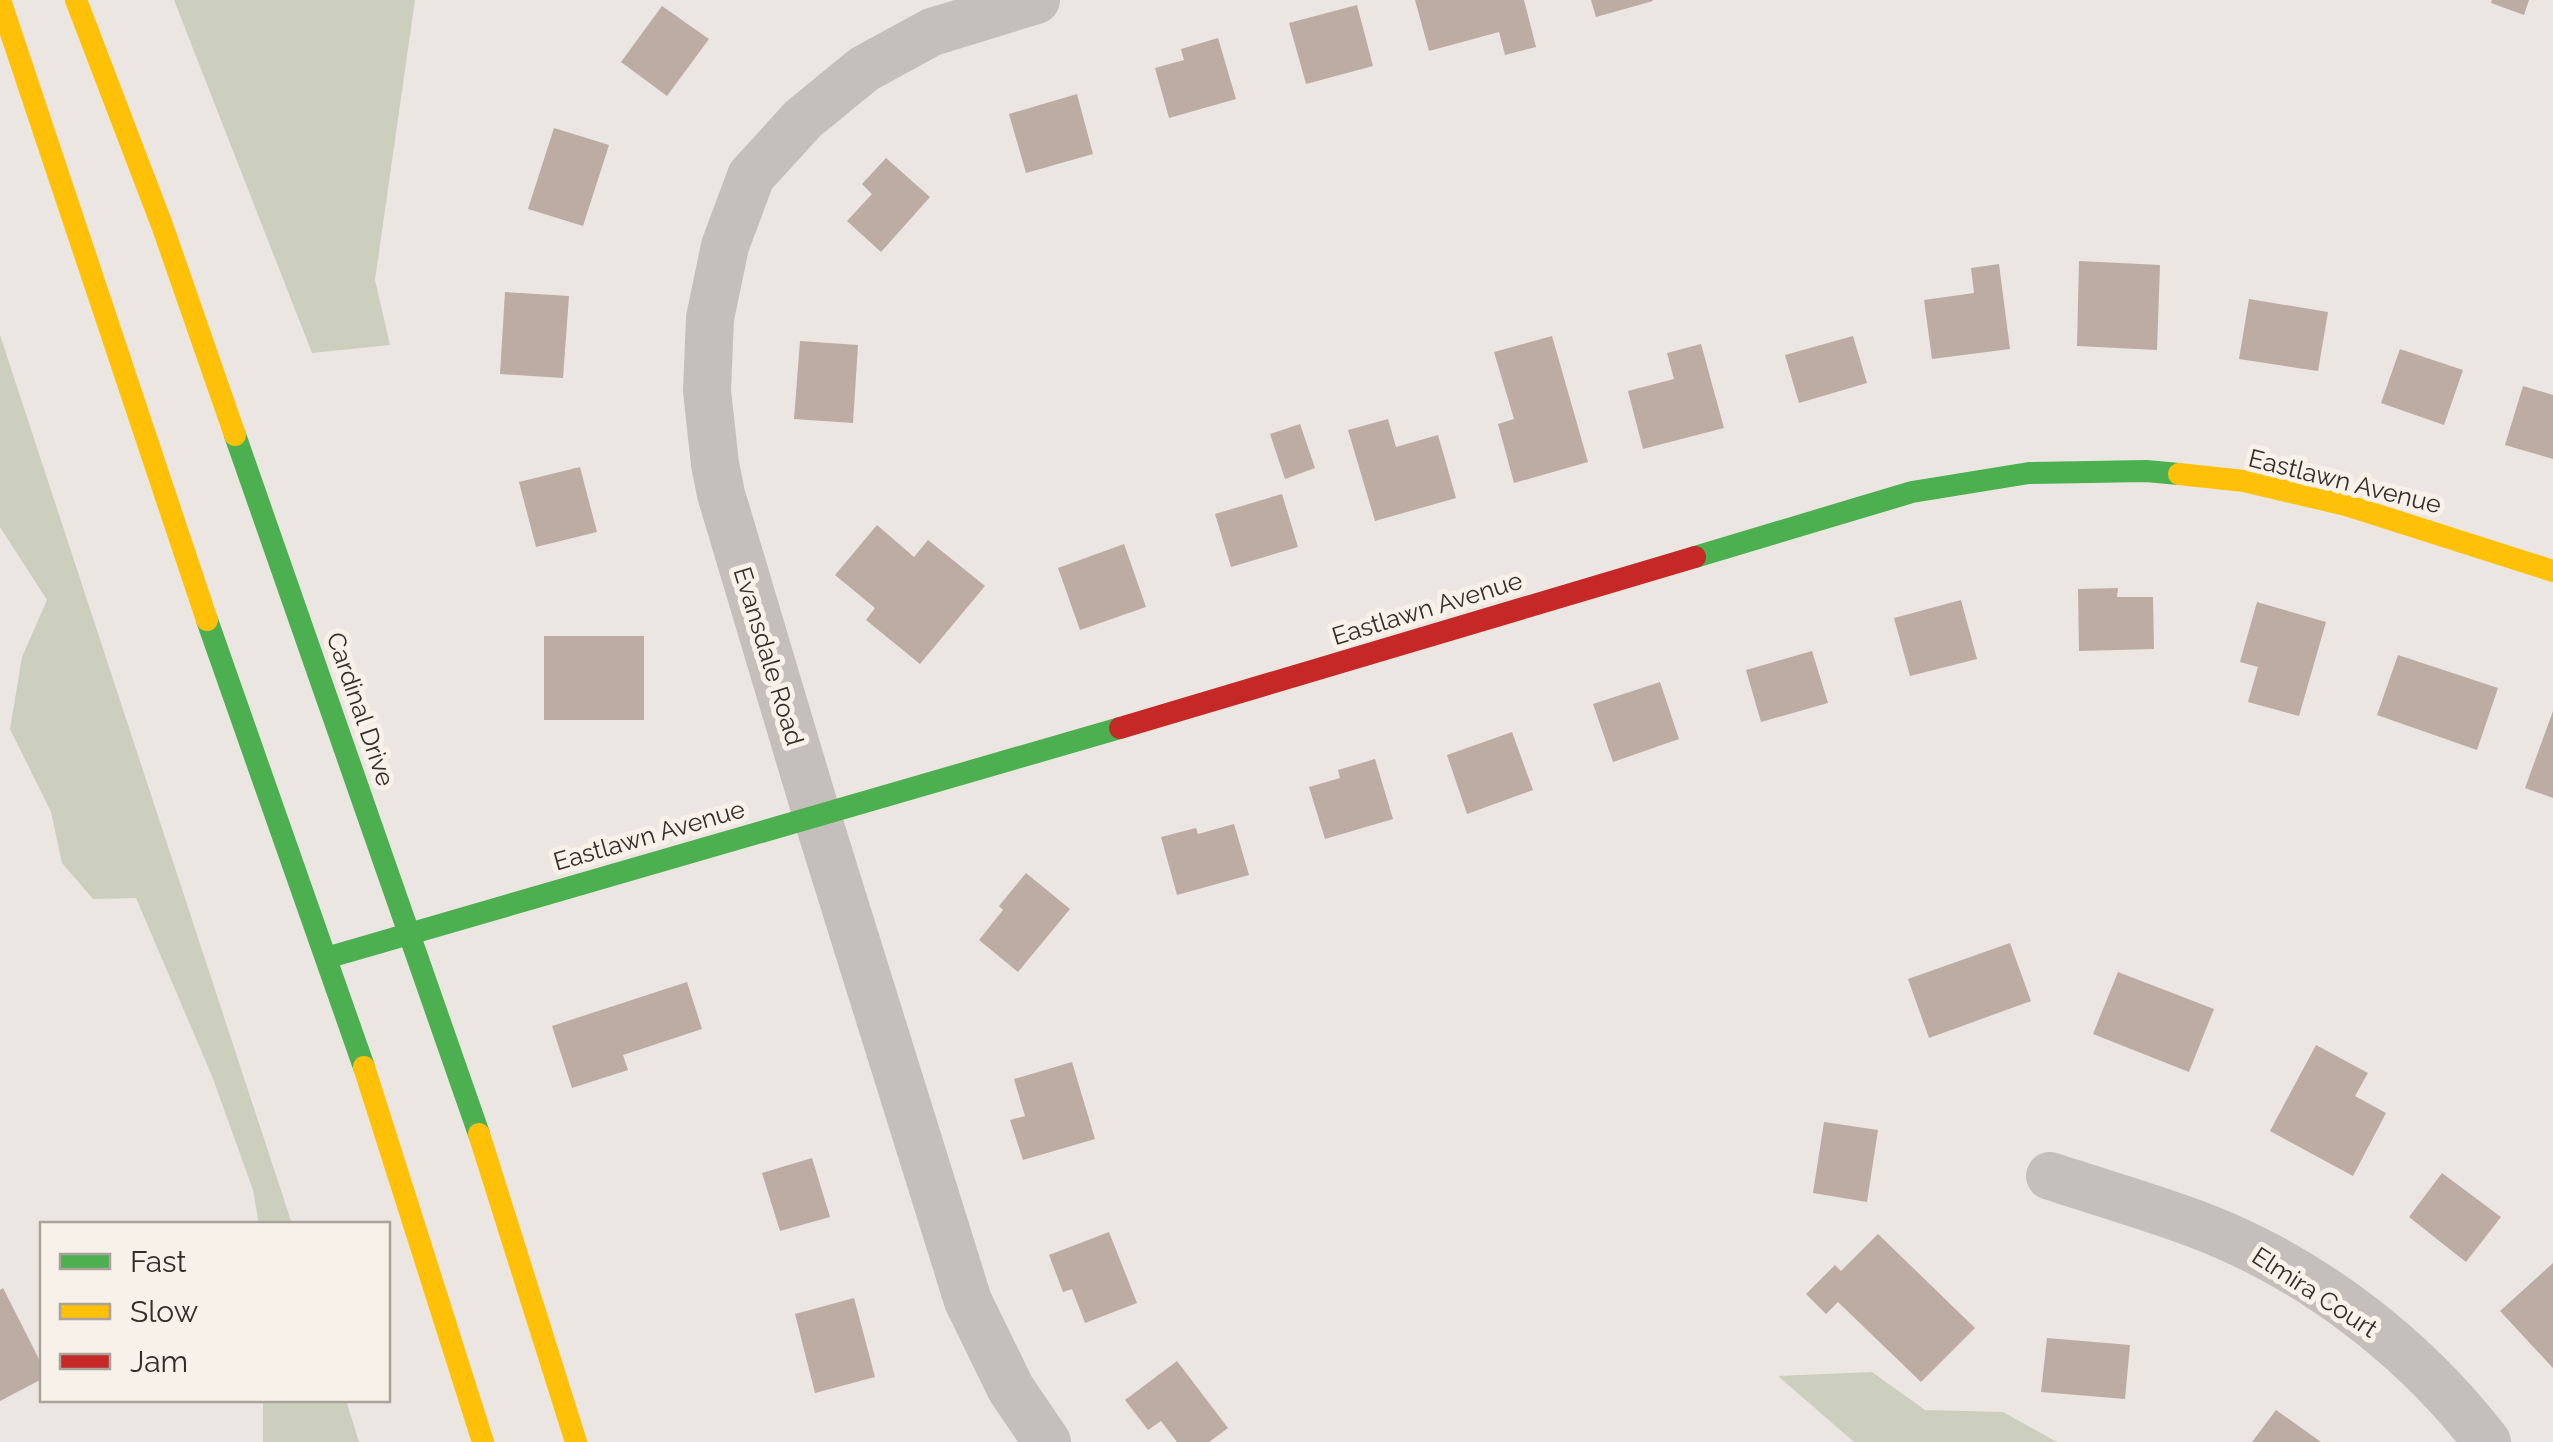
<svg xmlns="http://www.w3.org/2000/svg" width="2553" height="1442" font-family="Raleway,sans-serif">
	<style>
		.green { fill: #cccfbd }
		.building { fill: #bdaca4 }
		.lines { fill: none; stroke-linecap: round; stroke-linejoin: round }
		.street { stroke: #c4bfba; stroke-width: 48 }
		.fast { stroke: #4caf50; stroke-width: 22 }
		.slow { stroke: #ffc107; stroke-width: 22 }
		.jam { stroke: #c62828; stroke-width: 22 }
		.labels { text-anchor: middle; stroke-width: 10; stroke-linejoin: round; paint-order: stroke }
		.street-label { font-size: 25px; fill: #342d29; stroke: #f7f1e9 }
	</style>
	<rect width="100%" height="100%" fill="#ebe6e1"/>
	<g class="green">
		<polygon points="174,0 415,0 375,280 390,345 312,353"/>
		<polygon points="0,335 292,1224 259,1224 253,1190 212,1076 136,898 93,899 62,863 51,812 10,729 22,657 47,600 0,527"/>
		<polygon points="1872,1372 1925,1410 2003,1412 2057,1442 1854,1442 1778,1376"/>
		<polygon points="263,1400 346,1400 359,1442 263,1442"/>
	</g>
	<g class="building">
		<polygon points="1415,0 1524,0 1536,47 1505,55 1499,32 1429,51"/>
		<polygon points="1591,0 1652,0 1653,1 1596,17"/>
		<polygon points="2492,0 2529,0 2524,15 2491,3"/>
		<polygon points="1357,5 1373,66 1306,84 1289,23"/>
		<polygon points="662,6 709,39 667,96 621,62"/>
		<polygon points="1218,38 1236,99 1169,118 1155,68 1184,60 1181,49"/>
		<polygon points="1077,94 1093,154 1026,173 1009,114"/>
		<polygon points="554,128 609,145 583,226 528,209"/>
		<polygon points="886,158 930,197 881,252 847,221 872,194 862,184"/>
		<polygon points="2079,261 2160,265 2157,350 2077,346"/>
		<polygon points="1999,264 2010,349 1932,359 1924,300 1974,293 1971,268"/>
		<polygon points="505,292 569,296 563,378 500,374"/>
		<polygon points="2249,299 2328,312 2318,371 2239,359"/>
		<polygon points="1552,336 1588,462 1514,483 1498,424 1514,419 1494,352"/>
		<polygon points="1853,336 1867,383 1799,403 1785,355"/>
		<polygon points="800,341 858,345 853,423 794,419"/>
		<polygon points="1701,344 1724,428 1643,449 1628,391 1674,379 1667,353"/>
		<polygon points="2400,349 2463,370 2444,425 2381,403"/>
		<polygon points="2523,386 2553,395 2553,459 2505,445"/>
		<polygon points="1388,419 1396,447 1438,435 1456,498 1375,521 1348,430"/>
		<polygon points="1300,424 1315,468 1285,479 1270,434"/>
		<polygon points="580,467 597,532 536,547 519,482"/>
		<polygon points="1282,494 1298,547 1231,567 1215,514"/>
		<polygon points="877,525 914,557 928,540 985,586 920,664 866,620 875,608 835,575"/>
		<polygon points="1124,544 1146,607 1080,630 1058,568"/>
		<polygon points="2118,588 2117,597 2153,597 2154,649 2079,651 2078,589"/>
		<polygon points="1961,600 1977,659 1910,676 1894,618"/>
		<polygon points="2257,602 2326,622 2299,716 2248,702 2258,667 2240,662"/>
		<rect x="544" y="636" width="100" height="84"/>
		<polygon points="1812,651 1828,703 1761,722 1746,670"/>
		<polygon points="2398,655 2498,688 2477,750 2377,715"/>
		<polygon points="1660,682 1679,739 1613,762 1593,704"/>
		<polygon points="2553,711 2553,798 2525,788"/>
		<polygon points="1512,732 1533,790 1467,814 1447,755"/>
		<polygon points="1375,759 1393,819 1325,839 1309,787 1340,778 1338,770"/>
		<polygon points="1234,824 1249,875 1177,895 1161,837 1196,828 1198,834"/>
		<polygon points="1026,873 1070,909 1018,972 979,940 1003,910 999,906"/>
		<polygon points="2010,943 2031,1001 1929,1038 1908,979"/>
		<polygon points="2118,972 2214,1009 2189,1072 2093,1034"/>
		<polygon points="687,982 702,1029 623,1055 628,1070 572,1088 552,1026"/>
		<polygon points="2316,1045 2368,1073 2355,1096 2386,1113 2353,1176 2270,1131"/>
		<polygon points="1072,1062 1095,1139 1023,1160 1010,1120 1025,1116 1014,1079"/>
		<polygon points="1824,1122 1878,1130 1867,1202 1813,1193"/>
		<polygon points="812,1158 830,1217 780,1231 762,1173"/>
		<polygon points="2442,1173 2501,1217 2466,1262 2409,1217"/>
		<polygon points="1109,1232 1137,1303 1085,1323 1072,1289 1063,1292 1049,1255"/>
		<polygon points="1878,1234 1975,1328 1921,1382 1838,1302 1826,1314 1806,1294 1835,1265 1841,1271"/>
		<polygon points="2553,1263 2553,1368 2500,1311"/>
		<polygon points="3,1288 42,1365 42,1379 0,1401 0,1290"/>
		<polygon points="854,1298 875,1377 815,1393 795,1314"/>
		<polygon points="2047,1338 2130,1345 2125,1399 2041,1392"/>
		<polygon points="1177,1361 1228,1428 1209,1442 1177,1442 1161,1421 1148,1430 1125,1400"/>
		<polygon points="2276,1410 2321,1442 2252,1442"/>
	</g>
	<g class="lines">
		<g class="street">
			<polyline points="1036,0 932,32 864,69 803,119 751,176 725,246 710,318 707,391 715,464 721,494 817,816 968,1301 1011,1389 1047,1442"/>
			<path d="M2050,1176C2099,1192 2148,1206 2196,1224C2310,1267 2413,1346 2487,1442"/>
		</g>
		<g class="fast">
			<polyline points="235,435 479,1134"/>
			<polyline points="1695,557 1912,492 2029,473 2146,471 2179,474"/>
			<polyline points="207,620 364,1067"/>
			<polyline points="326,958 1120,728"/>
		</g>
		<g class="slow">
			<polyline points="0,0 207,620"/>
			<polyline points="76,0 162,225 235,435"/>
			<polyline points="2179,474 2244,481 2346,505 2553,571"/>
			<polyline points="364,1067 483,1442"/>
			<polyline points="479,1134 576,1442"/>
		</g>
		<polyline class="jam" points="1120,728 1695,557"/>
	</g>
	<g class="labels">
		<g class="street-label">
			<text transform="translate(2345 481) rotate(14)" y="9">Eastlawn Avenue</text>
			<text transform="translate(1427 608) rotate(-17)" y="9">Eastlawn Avenue</text>
			<text transform="translate(769 656) rotate(73)" y="9">Evansdale Road</text>
			<text transform="translate(361 709) rotate(71)" y="9">Cardinal Drive</text>
			<text transform="translate(649 835) rotate(-16)" y="9">Eastlawn Avenue</text>
			<text transform="translate(2315 1292) rotate(33)" y="9">Elmira Court</text>
		</g>
	</g>
	<rect x="40" y="1222" width="350" height="180" fill="#f7f1e9" stroke="#a9a39c" stroke-width="2.5"/>
	<rect x="60" y="1254" width="50" height="15" fill="#4caf50" stroke="#a9a39c" stroke-width="2.5"/>
	<text x="130" y="1272" font-size="30" fill="#342d29">Fast</text>
	<rect x="60" y="1304" width="50" height="15" fill="#ffc107" stroke="#a9a39c" stroke-width="2.5"/>
	<text x="130" y="1322" font-size="30" fill="#342d29">Slow</text>
	<rect x="60" y="1354" width="50" height="15" fill="#c62828" stroke="#a9a39c" stroke-width="2.5"/>
	<text x="130" y="1372" font-size="30" fill="#342d29">Jam</text>
</svg>
